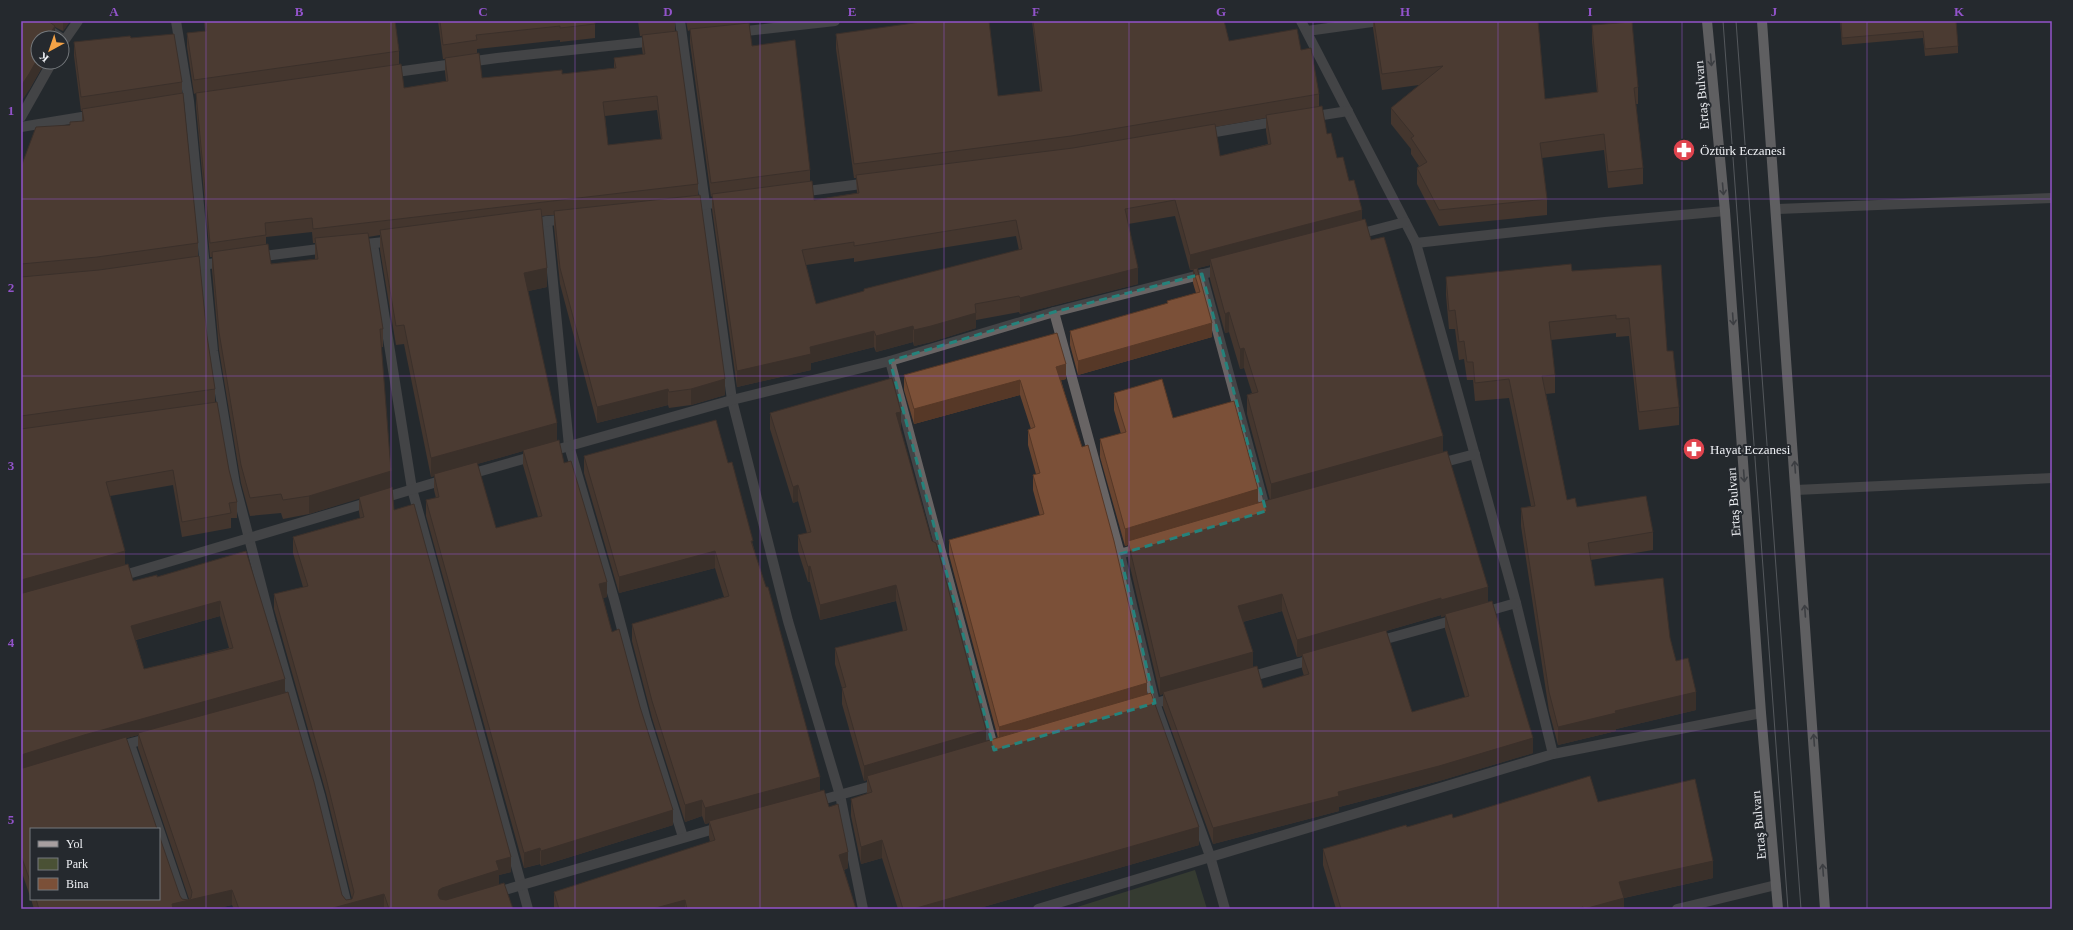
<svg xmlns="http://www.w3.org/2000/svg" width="2073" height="930" font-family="'Times New Roman',serif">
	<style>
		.green { fill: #4a5135 }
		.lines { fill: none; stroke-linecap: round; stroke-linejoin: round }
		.minor { stroke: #686464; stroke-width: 10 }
		.primary { stroke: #a79fa0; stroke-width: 10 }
		.tram { stroke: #8c8e93; stroke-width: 1 }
		.wall { fill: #6a4530; fill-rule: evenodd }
		.shaded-wall { fill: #563827 }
		.building { fill: #7b5038; stroke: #563827; fill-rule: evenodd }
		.oneway { stroke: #59585c }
		.marked { fill: none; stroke: #25827b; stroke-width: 3; stroke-dasharray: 8 5; stroke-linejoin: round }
		.grid { fill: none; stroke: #9253ca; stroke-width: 1; stroke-opacity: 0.55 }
		.labels { text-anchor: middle; stroke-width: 4; stroke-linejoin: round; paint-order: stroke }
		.street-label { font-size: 13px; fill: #eef0f4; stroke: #25292e }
		.poi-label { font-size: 13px; fill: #eef0f4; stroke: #25292e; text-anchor: start }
		.neatline { fill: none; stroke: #9253ca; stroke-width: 1.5 }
		.grid-label { font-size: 13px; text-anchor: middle; font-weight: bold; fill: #9253ca }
	</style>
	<rect width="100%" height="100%" fill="#25292e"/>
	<polygon class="green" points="1195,870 1207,909 1071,909"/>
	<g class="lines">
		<g class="minor">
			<polyline points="35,21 61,38"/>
			<polyline points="176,21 189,101 213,351 235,484 271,623 320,795 348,909"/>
			<polyline points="680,21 732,400 788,621 840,795 863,909"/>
			<polyline points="1301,21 1416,243 1605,222 1725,211"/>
			<polyline points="1307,31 1379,21"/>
			<polyline points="737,32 835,21"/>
			<polyline points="62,44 78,21"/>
			<polyline points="389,73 497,58 655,41"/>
			<polyline points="21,117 52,62"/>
			<polyline points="1310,117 1348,111"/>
			<polyline points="21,127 94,115"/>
			<polyline points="1204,134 1279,121"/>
			<polyline points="800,192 869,183"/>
			<polyline points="689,206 724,202"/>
			<polyline points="1776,209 2052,198"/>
			<polyline points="547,221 569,446 614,599 646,720 683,837"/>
			<polyline points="530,223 567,219"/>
			<polyline points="1355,235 1405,222"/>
			<polyline points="1416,243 1516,603 1553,754 1761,713"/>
			<polyline points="373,244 412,489 528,909"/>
			<polyline points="357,245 393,241"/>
			<polyline points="256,257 327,248"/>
			<polyline points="186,267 224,262"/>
			<polyline points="1202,274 1266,511"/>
			<polyline points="1054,312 1120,554 1140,548"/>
			<polyline points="890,361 994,750"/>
			<polyline points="1437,464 1475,454"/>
			<polyline points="467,475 732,400 890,361 1054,312 1223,269"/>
			<polyline points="1796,490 2052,478"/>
			<polyline points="1120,554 1155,703 1210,856 1225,909"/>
			<polyline points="118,577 447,479"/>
			<polyline points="1481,613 1516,603"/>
			<polyline points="1375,642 1458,619"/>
			<polyline points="1246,678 1314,659"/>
			<polyline points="1142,707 1177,697"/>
			<polyline points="130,744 186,909"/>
			<polyline points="116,747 150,738"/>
			<polyline points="814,802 879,784"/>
			<polyline points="494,893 721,827"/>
			<polyline points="1038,909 1553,754"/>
			<polyline points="1677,909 1776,885"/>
		</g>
		<g class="primary">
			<polyline points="1707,21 1725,211 1761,713 1778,909"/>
			<polyline points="1762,21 1825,909"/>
		</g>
		<g class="tram">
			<polyline points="1723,21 1788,909"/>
			<polyline points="1736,21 1801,909"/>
		</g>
	</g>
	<g class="wall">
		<polygon points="21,21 70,21 63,31 55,27 55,38 38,62 45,62 29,90"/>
		<path d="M204,21H395L399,51V64L404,88L446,81L445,72V59H443L438,21H595V38L560,42V40L477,49V53L482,78L562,74L614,68V58L643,55L642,49V36H640L638,21H675V31L698,184V195L725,395L691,405L669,408L668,405L597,423L560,284L554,227V215L542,216L547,287L528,291L557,440L564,463L607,597L603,598L612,632L640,707L673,825L541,866L540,864L524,868L426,516V500L436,498L434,490V476L431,477L404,344L396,345L380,250V235L368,237L383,329V347H381L391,487L394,510L511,872L499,875V884L513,909H234L232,905L214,909H34L31,899H159L180,896L182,899L188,900L189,899L138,748V735L126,738L31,829V899L22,873H21V167L70,125L82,121V111H81L74,56V42L131,38L182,82V94L198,243V256L207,336L215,389V402L229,470L237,502V518H231V528L182,537L173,485L110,496L125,565L133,581L157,577L246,551L285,693L342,895L346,900L352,899L326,793L274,609V594L303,587L293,553V537L360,518L359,512V498L309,514L283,519L281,513L250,516L241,483L219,350L212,270V257H210L196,107V93L194,94L187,47V33L205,31ZM657,110L661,139L608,145L605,116ZM312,232L313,243H315V259L271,264L266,244V237ZM523,451V465L538,517L496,528L477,464ZM220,616L229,648L144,669L136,640Z"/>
		<path d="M686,21H747L752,46L810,170V181L814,200L857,193L856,178H854L836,49V34L948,22L998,96L1040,91L1032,21H1224L1229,41L1301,50L1319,94V106L1327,134L1337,158L1349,181L1362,220L1371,240L1443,452L1533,753L1439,781L1339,807V811L1213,844L1163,707V694L1160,695L1128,558V545L1125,546L1100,457V439L1121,434L1114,410V393L1173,418L1258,503L1270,500L1247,414V395L1252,393L1244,368L1240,369L1229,332L1225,333L1210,279V265L1198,268L1212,337L1078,375L1070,345V331L1167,304V301L1196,293L1193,283V270H1190L1175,216L1128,224L1138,284L1020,314L1019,312L976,320V328L931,342L914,346L913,342L876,352L874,347L811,363V370L737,387L712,209V196L711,197L690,43V30L688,31ZM1266,118V131L1268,144L1220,156L1215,127ZM1016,236L1019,250L864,289V292L816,304L806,265L854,258V262ZM1282,611L1297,657L1302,656V669L1304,676L1263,688L1253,667L1243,622ZM1441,615V617L1445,616V629L1465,697L1412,712L1386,631Z"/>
		<polygon points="1373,21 1538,21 1545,99 1597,92 1592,41 1592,25 1638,87 1638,104 1636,104 1643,168 1643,184 1608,188 1604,150 1542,158 1547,199 1547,215 1439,226 1417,184 1417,168 1419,166 1411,154 1411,149 1391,124 1391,108 1419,85 1382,90 1373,28"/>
		<polygon points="1840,21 1956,21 1958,46 1958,53 1925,56 1923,38 1842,45"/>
		<polygon points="1661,265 1667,351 1679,407 1679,425 1639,430 1629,336 1616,337 1616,333 1551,340 1555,375 1555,393 1546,394 1567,500 1577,507 1653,532 1653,550 1591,560 1595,586 1670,638 1676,661 1696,710 1616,729 1616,731 1558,745 1549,711 1521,526 1521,508 1531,506 1509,398 1475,401 1473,380 1467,380 1464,359 1459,360 1455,329 1449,329 1446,295 1446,277 1572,271"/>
		<polygon points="904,375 1066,379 1061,380 1147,694 1199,845 976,909 898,909 882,858 861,864 851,816 851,799 867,794 867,780 864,781 842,704 842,688 835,664 835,648 903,631 896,601 820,620 810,582 808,582 798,551 798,535 807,533 798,501 793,503 770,429 770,413 901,428 900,428 986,741 998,738 949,555 949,540 1040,516 1033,490 1033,475 1036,474 1028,445 1028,430 1031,429 1020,395 914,424 904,390"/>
		<polygon points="584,456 728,463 753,545 820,791 829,807 848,868 844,870 856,909 554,909 554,892 710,842 709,837 709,823 705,824 702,816 685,822 652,718 632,641 632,624 724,597 715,568 619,593 584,473"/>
		<polygon points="1598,802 1713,878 1624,898 1624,909 1336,909 1323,865 1323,849 1407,827 1453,818"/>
	</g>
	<g class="shaded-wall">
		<polygon points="63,21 70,21 63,31"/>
		<polygon points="55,26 55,38 47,38"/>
		<polygon points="38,58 38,62 45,62 29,90 21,102 21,86"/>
		<polygon points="1362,210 1362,226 1210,259 1210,265 1190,270 1190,255"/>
		<polygon points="547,268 547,287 524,292 524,273"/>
		<polygon points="1138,268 1138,284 1020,314 1020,298"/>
		<polygon points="1229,312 1229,332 1225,333 1225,314"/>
		<polygon points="976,313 976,328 931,342 914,346 914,330"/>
		<polygon points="1212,323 1212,337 1078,375 1078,361"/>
		<polygon points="913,326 913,342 876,352 876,336"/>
		<polygon points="874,331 874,347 811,363 811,370 737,387 737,371 810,347"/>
		<polygon points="1244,348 1244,368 1240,369 1240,349"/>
		<polygon points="1066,364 1066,379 1056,382 1056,367"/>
		<polygon points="725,379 725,395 691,405 691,389"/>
		<polygon points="1020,380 1020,395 914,424 914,409"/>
		<polygon points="668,389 668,405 597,423 597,407"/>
		<polygon points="901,412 901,428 896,429 896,413"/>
		<polygon points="557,423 557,442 523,450 523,451 431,477 431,458"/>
		<polygon points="1443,436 1443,456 1271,503 1271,484"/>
		<polygon points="391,471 391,489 309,514 309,496"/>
		<polygon points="798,485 798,501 793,503 793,487"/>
		<polygon points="1258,489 1258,507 1128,541 1128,545 1125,546 1125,529"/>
		<polygon points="125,551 125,566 21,595 21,580"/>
		<polygon points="715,551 715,568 619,593 619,577"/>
		<polygon points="810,566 810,582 808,582 808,567"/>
		<polygon points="607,582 607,597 599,599 599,584"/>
		<polygon points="896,585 896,601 820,620 820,605"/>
		<polygon points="1488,587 1488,604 1445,614 1445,616 1441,617 1441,600"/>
		<polygon points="1282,594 1282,611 1238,623 1238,606"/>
		<polygon points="1441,598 1441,615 1302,655 1302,654 1302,656 1297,657 1297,640"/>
		<polygon points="220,601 220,616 131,641 131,626"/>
		<polygon points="1253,652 1253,669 1163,692 1163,694 1160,695 1160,678"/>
		<polygon points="285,679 285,695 138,733 138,735 84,750 21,770 21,755 84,735"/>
		<polygon points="1147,683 1147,698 999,742 999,727"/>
		<polygon points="1696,692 1696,710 1616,729 1616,731 1558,745 1558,727 1615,711"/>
		<polygon points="986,730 986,746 867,776 867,780 864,781 864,766"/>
		<polygon points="1533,738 1533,753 1439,781 1339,807 1339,811 1213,844 1213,828 1338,792"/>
		<polygon points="820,777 820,793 709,821 709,823 705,824 705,808"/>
		<polygon points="702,800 702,816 685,822 685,805"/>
		<polygon points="673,810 673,825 541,866 541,851"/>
		<polygon points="1199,827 1199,845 976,909 913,909"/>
		<polygon points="882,840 882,858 861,864 861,847"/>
		<polygon points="540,848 540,864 524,868 524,853"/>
		<polygon points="848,852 848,868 839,871 839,855"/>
		<polygon points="511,857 511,872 499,875 499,886 442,903 438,895 439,890 442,888 496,861"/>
		<rect x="21" y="858" width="1" height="15"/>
		<polygon points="1713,861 1713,878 1619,899 1619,882"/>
		<polygon points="232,890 232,905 214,909 172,909 172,904"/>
		<polygon points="384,894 384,909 333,909 333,908"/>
		<polygon points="1624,898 1624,909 1584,909"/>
		<polygon points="685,900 685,909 652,909"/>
	</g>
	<g class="building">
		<polygon points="21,21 48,21 55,26 47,38 38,38 38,58 29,74 21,86"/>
		<polygon points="205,21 395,21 399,51 194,80 187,33 206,31"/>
		<polygon points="440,21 595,21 595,24 560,28 560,26 476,35 477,40 443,45"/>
		<polygon points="928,21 947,21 948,22 957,21 989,21 998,96 1042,91 1033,21 1224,21 1229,41 1297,29 1301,50 1311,48 1319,94 1071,136 854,164 836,34"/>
		<polygon points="1374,21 1538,21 1545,99 1598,92 1592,25 1632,22 1638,87 1634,88 1643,168 1608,172 1604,134 1540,143 1547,199 1439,210 1417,168 1427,162 1411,138 1414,136 1391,108 1443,66 1382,74"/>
		<polygon points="1841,21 1956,21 1958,46 1925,49 1923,31 1842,38"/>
		<polygon points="749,23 752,46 795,40 810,170 711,183 690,29"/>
		<path d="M677,31L698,184L313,229L312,218L265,223L266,235L210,243L196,93L401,64L404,88L448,81L445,58L479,53L482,78L562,70V74L616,68L614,58L645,54L642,35ZM657,96L662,139L608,145L603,102Z"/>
		<polygon points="174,34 182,82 81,97 74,42 130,36 131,38"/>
		<polygon points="183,93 198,243 97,257 21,264 21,167 36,127 70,125 70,122 84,121 82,109"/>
		<path d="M1322,106L1327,134L1331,133L1337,158L1343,157L1349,181L1354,180L1362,210L1190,255L1175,200L1125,209L1138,268L1020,298L1019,296L975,304L976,313L931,326L914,330L913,326L876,336L874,331L810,347L811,354L737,371L712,194L812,181L814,200L859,193L856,175L1073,148L1215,124L1220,156L1271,144L1266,115ZM1016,220L1022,249L864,289V291L816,304L802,250L854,242V246Z"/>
		<polygon points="700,195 725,379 691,389 669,392 668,389 597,407 560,268 554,211"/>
		<polygon points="541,209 547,268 524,273 557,423 431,458 404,325 396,326 380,230"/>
		<polygon points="1365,219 1371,240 1384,237 1443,436 1271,484 1247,395 1258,392 1244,348 1240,349 1229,312 1225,314 1210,259"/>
		<polygon points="368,233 383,329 380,329 391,471 309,496 283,500 281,494 250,498 241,465 219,332 212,252 268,244 271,264 318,259 315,238"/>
		<polygon points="199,256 207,336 215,389 21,416 21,277 99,270"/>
		<polygon points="1571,264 1572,271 1661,265 1667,351 1673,351 1679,407 1639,412 1629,318 1616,319 1616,315 1549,322 1555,375 1542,376 1567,500 1575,498 1577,507 1646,496 1653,532 1588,543 1595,586 1663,578 1670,638 1676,661 1688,658 1696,692 1615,711 1616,713 1558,727 1549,692 1521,508 1535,506 1509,379 1475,383 1473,362 1467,362 1464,341 1459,342 1455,310 1449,311 1446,277"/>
		<polygon points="1197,268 1212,323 1078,361 1070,331 1168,303 1167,301 1200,292 1193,269"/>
		<polygon points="1057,333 1066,364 1056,367 1082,447 1088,445 1114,541 1147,683 999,727 949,540 1044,514 1033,475 1040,473 1028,430 1035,427 1020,380 914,409 904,375"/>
		<polygon points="892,378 901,412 896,413 932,541 936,543 986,730 864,766 842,688 846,687 835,648 907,630 896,585 820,605 810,566 808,567 798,535 811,532 798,485 793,487 770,413"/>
		<polygon points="1162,379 1173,418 1234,401 1258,489 1125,529 1100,439 1126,432 1114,393"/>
		<polygon points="217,402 229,470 237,502 229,503 231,513 182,522 173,470 106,482 125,551 21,580 21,429"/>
		<polygon points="716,420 728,463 732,462 753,541 751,541 766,587 768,587 820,777 705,808 702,800 685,805 652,701 632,624 729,596 715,551 619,577 584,456"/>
		<polygon points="559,440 564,463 571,461 607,582 599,584 612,632 619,629 640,707 673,810 541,851 540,848 524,853 426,500 439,497 434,474 477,462 496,528 542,516 523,450"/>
		<polygon points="1447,451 1488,587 1441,600 1441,598 1297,640 1282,594 1238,606 1253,652 1160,678 1128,541 1268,500"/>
		<polygon points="392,487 394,510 414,504 511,857 496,861 499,870 442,888 439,890 438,895 440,899 446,900 504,883 513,909 389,909 384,894 333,908 333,909 239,909 232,890 172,904 173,909 39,909 36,899 159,899 159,835 180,896 182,899 188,900 191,898 192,892 138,733 288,692 314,782 342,895 346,900 352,899 354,892 326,778 274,594 308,586 293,537 364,517 359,497"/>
		<path d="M246,551L285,679L84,735L21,755V593H23L128,564L133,581L157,575V577ZM220,601L233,648L144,669L131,626Z"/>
		<polygon points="1492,601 1533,738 1439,766 1338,792 1339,796 1213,828 1163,692 1257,666 1263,688 1309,674 1302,654 1386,630 1412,712 1469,696 1445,614"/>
		<polygon points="1151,693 1199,827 913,909 903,909 882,840 861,847 851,799 872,792 867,776"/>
		<polygon points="126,737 157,829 31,829 31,884 22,858 21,858 21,768 23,768"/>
		<polygon points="1590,776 1598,802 1695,779 1713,861 1619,882 1624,898 1584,909 1583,907 1577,909 1341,909 1323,849 1406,825 1407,827 1452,814 1453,818"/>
		<polygon points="824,790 829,807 838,804 848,852 839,855 856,909 687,909 685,900 652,909 559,909 554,892 715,840 709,821"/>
	</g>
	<defs><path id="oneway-shaft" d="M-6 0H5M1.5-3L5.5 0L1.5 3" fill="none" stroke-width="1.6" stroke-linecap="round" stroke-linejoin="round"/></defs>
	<g class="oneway">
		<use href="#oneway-shaft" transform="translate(1711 60) rotate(85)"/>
		<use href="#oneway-shaft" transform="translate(1723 189) rotate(85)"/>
		<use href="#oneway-shaft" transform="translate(1733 319) rotate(86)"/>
		<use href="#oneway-shaft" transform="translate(1795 467) rotate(-94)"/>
		<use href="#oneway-shaft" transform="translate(1744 476) rotate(86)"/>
		<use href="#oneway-shaft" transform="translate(1805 611) rotate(-94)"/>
		<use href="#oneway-shaft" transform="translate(1814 740) rotate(-94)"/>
		<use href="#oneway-shaft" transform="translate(1823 870) rotate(-94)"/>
	</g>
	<path d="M0 0H2073V930H0ZM1202,274L1266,511L1120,554L1155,703L994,750L890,361L1054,312Z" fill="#25292e" fill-opacity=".55" fill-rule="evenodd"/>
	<path class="marked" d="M1202,274L1266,511L1120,554L1155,703L994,750L890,361L1054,312Z"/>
	<path class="grid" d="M206,21V909M391,21V909M575,21V909M760,21V909M944,21V909M1129,21V909M1313,21V909M1498,21V909M1682,21V909M1867,21V909M21,199H2052M21,376H2052M21,554H2052M21,731H2052"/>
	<defs>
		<g id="pharmacy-disc" transform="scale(1.15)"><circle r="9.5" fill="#e0444e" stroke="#25292e"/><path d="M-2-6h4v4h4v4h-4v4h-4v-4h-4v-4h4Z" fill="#fff"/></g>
	</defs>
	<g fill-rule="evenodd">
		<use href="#pharmacy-disc" x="1684" y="150"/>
		<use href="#pharmacy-disc" x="1694" y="449"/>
	</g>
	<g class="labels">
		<g class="street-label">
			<text transform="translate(1701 95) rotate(-95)" y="5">Ertaş Bulvarı</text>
			<text transform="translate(1733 502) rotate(-94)" y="5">Ertaş Bulvarı</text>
			<text transform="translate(1758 825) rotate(-95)" y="5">Ertaş Bulvarı</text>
		</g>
		<g class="poi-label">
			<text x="1700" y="155">Öztürk Eczanesi</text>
			<text x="1710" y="454">Hayat Eczanesi</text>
		</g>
	</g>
	<rect width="2073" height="930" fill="none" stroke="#25292e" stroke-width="44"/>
	<rect x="30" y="828" width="130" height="72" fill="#25292e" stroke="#75797d"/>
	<rect x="38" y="841" width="20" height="6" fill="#a79fa0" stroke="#75797d"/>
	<text x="66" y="848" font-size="12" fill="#eef0f4">Yol</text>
	<rect x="38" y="858" width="20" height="12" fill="#4a5135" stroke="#75797d"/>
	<text x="66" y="868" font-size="12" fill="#eef0f4">Park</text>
	<rect x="38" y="878" width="20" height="12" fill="#7b5038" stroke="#75797d"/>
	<text x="66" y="888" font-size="12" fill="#eef0f4">Bina</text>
	<g transform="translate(50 50) rotate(220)"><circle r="19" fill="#25292e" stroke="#75797d"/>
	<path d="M0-3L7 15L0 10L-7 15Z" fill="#f5a346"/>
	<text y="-6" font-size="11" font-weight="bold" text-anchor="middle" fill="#eef0f4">K</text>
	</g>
	<rect x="22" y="22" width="2029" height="886" class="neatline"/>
	<g class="grid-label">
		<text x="114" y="16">A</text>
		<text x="299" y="16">B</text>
		<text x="483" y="16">C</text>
		<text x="668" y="16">D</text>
		<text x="852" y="16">E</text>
		<text x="1036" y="16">F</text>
		<text x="1221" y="16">G</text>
		<text x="1405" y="16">H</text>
		<text x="1590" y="16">I</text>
		<text x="1774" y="16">J</text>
		<text x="1959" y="16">K</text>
		<text x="11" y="115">1</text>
		<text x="11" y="292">2</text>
		<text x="11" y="470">3</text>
		<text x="11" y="647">4</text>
		<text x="11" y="824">5</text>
	</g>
</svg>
